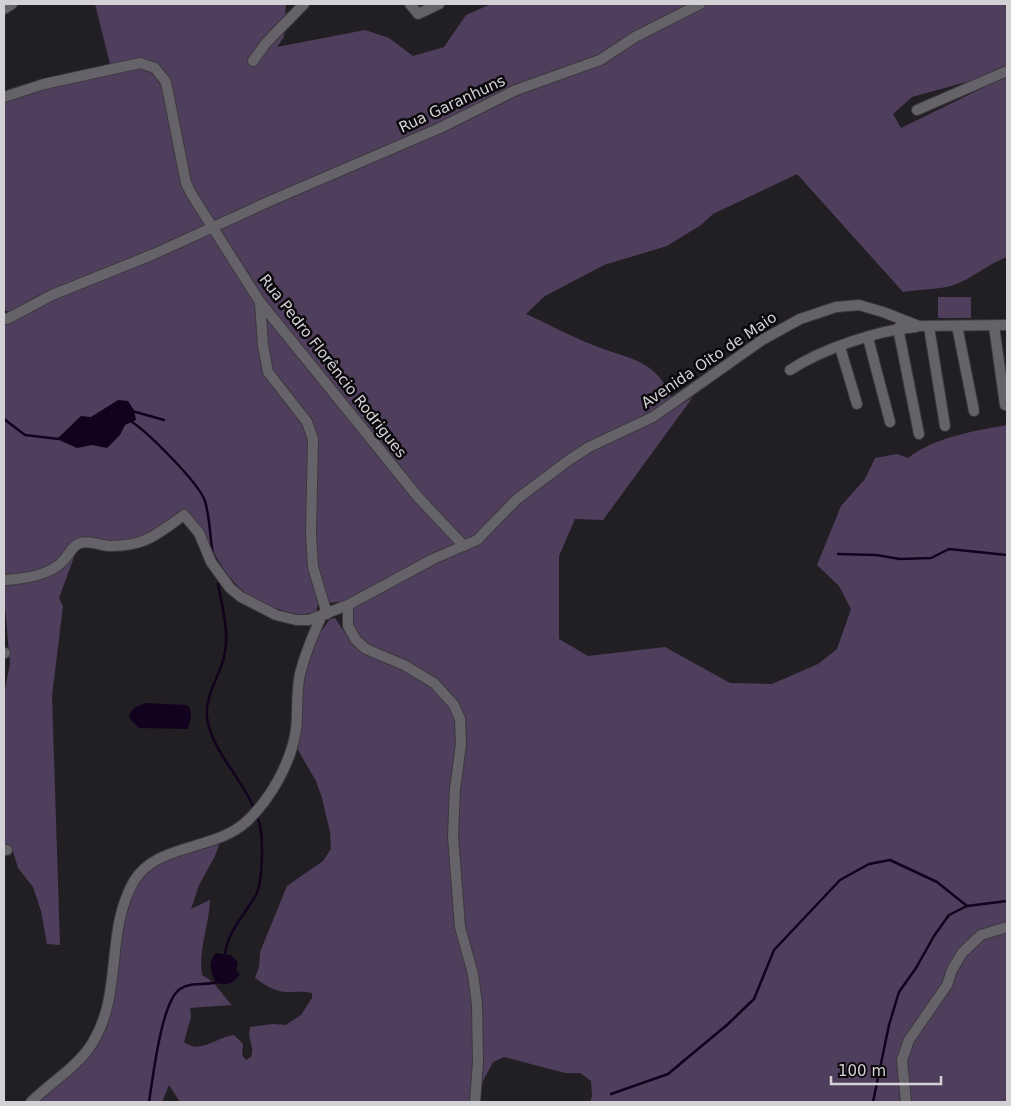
<svg xmlns="http://www.w3.org/2000/svg" width="1011" height="1106" font-family="'DejaVu Sans',sans-serif">
	<style>
		.green { fill: #503e5d }
		.water { fill: #13021e }
		.lines { fill: none; stroke-linecap: round; stroke-linejoin: round }
		.stream { stroke: #13021e; stroke-width: 2.5 }
		.minor-casing { stroke: #3b393e; stroke-width: 12 }
		.minor { stroke: #666269; stroke-width: 10 }
		.labels { text-anchor: middle; stroke-width: 5; stroke-linejoin: round; paint-order: stroke }
		.street-label { font-size: 15px; fill: #d3d1d5; stroke: #0b090c }
	</style>
	<rect width="100%" height="100%" fill="#221f24"/>
	<g class="green">
		<path d="M95,4H286L284,37L277,47L365,30L389,38L413,56L444,47L466,15L491,4H1007V68L995,74L912,97L893,114L901,128L1007,76V257C988,264 973,278 954,285C939,290 920,289 903,292L797,174L713,214L701,225L667,246L604,265L545,296L526,314C548,324 570,336 593,345C627,359 654,358 671,396L650,423L693,397L603,520L575,519L559,556V639L588,656L665,647L730,683L772,684L818,664L837,649L851,609L839,586L817,565L841,506L865,479L875,458L897,454L908,458C935,437 974,431 1007,425V1102H590L592,1096L591,1081L580,1073H565L504,1057L493,1062L481,1085L465,933L457,830L460,777L466,731L464,715L453,696L430,676L369,647C356,635 349,623 355,606L338,602L318,604L316,612C299,616 295,614 278,609C222,591 221,555 189,513L182,520L142,544L84,545L77,549L59,598L63,606L52,696L60,945L47,944L41,911L33,887L18,868L12,848L4,847V694L10,664L4,596V322L45,303L39,295L9,312L4,310V102L110,64Z"/>
		<rect x="938" y="297" width="33" height="21"/>
		<path d="M335,618L349,639L360,650L403,668L424,681L440,694L452,709L458,725L457,749L451,786L448,819L454,916L471,986L473,1032L471,1102H180L169,1085L162,1102H39L44,1094C66,1075 95,1057 106,1029C121,990 117,900 144,875C164,857 195,852 220,842L215,856L199,885L191,909L210,900C209,926 198,950 202,975C218,984 220,993 232,1005L190,1008L191,1017L184,1042C200,1055 216,1037 234,1035L243,1044L242,1055L246,1060L251,1057C255,1046 247,1040 250,1027L273,1024L286,1025L301,1015L312,998V993C303,991 297,992 288,992C275,992 265,985 255,978L259,967L260,952L287,886L323,861L331,849L330,832L322,798L316,781L298,750L302,693L307,669L318,636L330,619Z"/>
	</g>
	<g class="water">
		<polygon points="118,400 128,401 134,410 136,420 125,425 120,435 107,448 92,445 77,448 57,439 81,416 91,417"/>
		<path d="M146,703L186,705L190,708L191,717L188,729L139,728L129,718C131,707 136,707 146,703Z"/>
		<path d="M216,953L231,955L238,962L236,969L240,974C235,983 227,986 216,983C211,972 207,964 216,953Z"/>
	</g>
	<g class="lines">
		<g class="stream">
			<polyline points="132,411 164,420"/>
			<polyline points="4,419 25,435 59,439"/>
			<path d="M129,420C146,430 199,483 205,501C210,518 210,538 213,555"/>
			<polyline points="838,554 876,555 900,559 931,558 949,549 1007,555"/>
			<path d="M218,584C222,605 229,631 225,652C223,671 204,695 207,718C212,751 240,776 253,806"/>
			<path d="M225,956C226,933 245,914 256,895C263,882 264,832 258,819"/>
			<polyline points="611,1094 668,1074 728,1024 754,999 774,950 840,880 869,864 890,860 937,882 967,906"/>
			<path d="M149,1102C153,1078 161,1002 180,989C192,981 206,986 217,982"/>
			<polyline points="873,1102 889,1025 899,992 916,968 934,936 949,915 967,906 1007,901"/>
		</g>
		<g class="minor-casing">
			<g id="minor">
				<polyline points="410,4 418,14 439,4"/>
				<polyline points="4,9 12,4"/>
				<polyline points="253,61 266,43 304,4"/>
				<polyline points="4,97 44,84 140,63 155,68 166,82 186,183 192,195 260,302 418,497 464,546"/>
				<polyline points="917,110 1007,71"/>
				<polyline points="260,302 263,346 268,372 307,422 313,439 311,534 313,567 327,614"/>
				<polyline points="7,319 52,295 154,254 270,201 440,128 516,90 600,60 635,37 700,4"/>
				<polyline points="957,326 974,411"/>
				<polyline points="994,326 1005,405"/>
				<polyline points="929,327 945,426"/>
				<polyline points="898,328 919,434"/>
				<polyline points="868,338 890,422"/>
				<polyline points="840,347 857,404"/>
				<path d="M790,370C822,349 878,330 916,327"/>
				<path d="M4,580C23,579 48,576 62,562C70,555 70,547 80,543C92,540 100,546 111,546C146,546 157,534 184,515L199,533L211,562L230,588L241,597L276,615L296,620H309L348,605L433,559L477,540L517,499L569,460L589,447L653,417L762,340L800,319L836,307L859,305L883,312L919,326L1007,325"/>
				<polyline points="348,605 348,626 356,640 366,649 404,665 434,683 454,705 460,719 461,744 455,789 453,836 460,927 473,974 477,1004 478,1062 475,1102"/>
				<polyline points="4,653 5,653"/>
				<polyline points="4,850 7,850"/>
				<path d="M31,1102C51,1082 79,1066 93,1042C123,993 105,931 134,881C157,843 214,851 246,822C270,800 291,763 296,730C298,711 296,692 300,674C305,654 313,635 321,617"/>
				<polyline points="906,1102 902,1060 909,1040 947,985 952,970 962,953 981,935 1007,927"/>
			</g>
		</g>
		<use href="#minor" class="minor"/>
	</g>
	<g class="labels">
		<g class="street-label">
			<text transform="translate(452 104) rotate(-25)" y="5">Rua Garanhuns</text>
			<text transform="translate(709 360) rotate(-34)" y="5">Avenida Oito de Maio</text>
			<text transform="translate(333 366) rotate(52)" y="5">Rua Pedro Florêncio Rodrigues</text>
		</g>
	</g>
	<rect width="1011" height="1106" fill="none" stroke="#d3d1d5" stroke-width="10"/>
	<path d="M831 1076v8h110v-8" fill="none" stroke="#d3d1d5" stroke-width="2.5"/>
	<text x="838" y="1076" font-size="15" fill="#d3d1d5" stroke="#0b090c" stroke-width="4" paint-order="stroke">100 m</text>
</svg>
